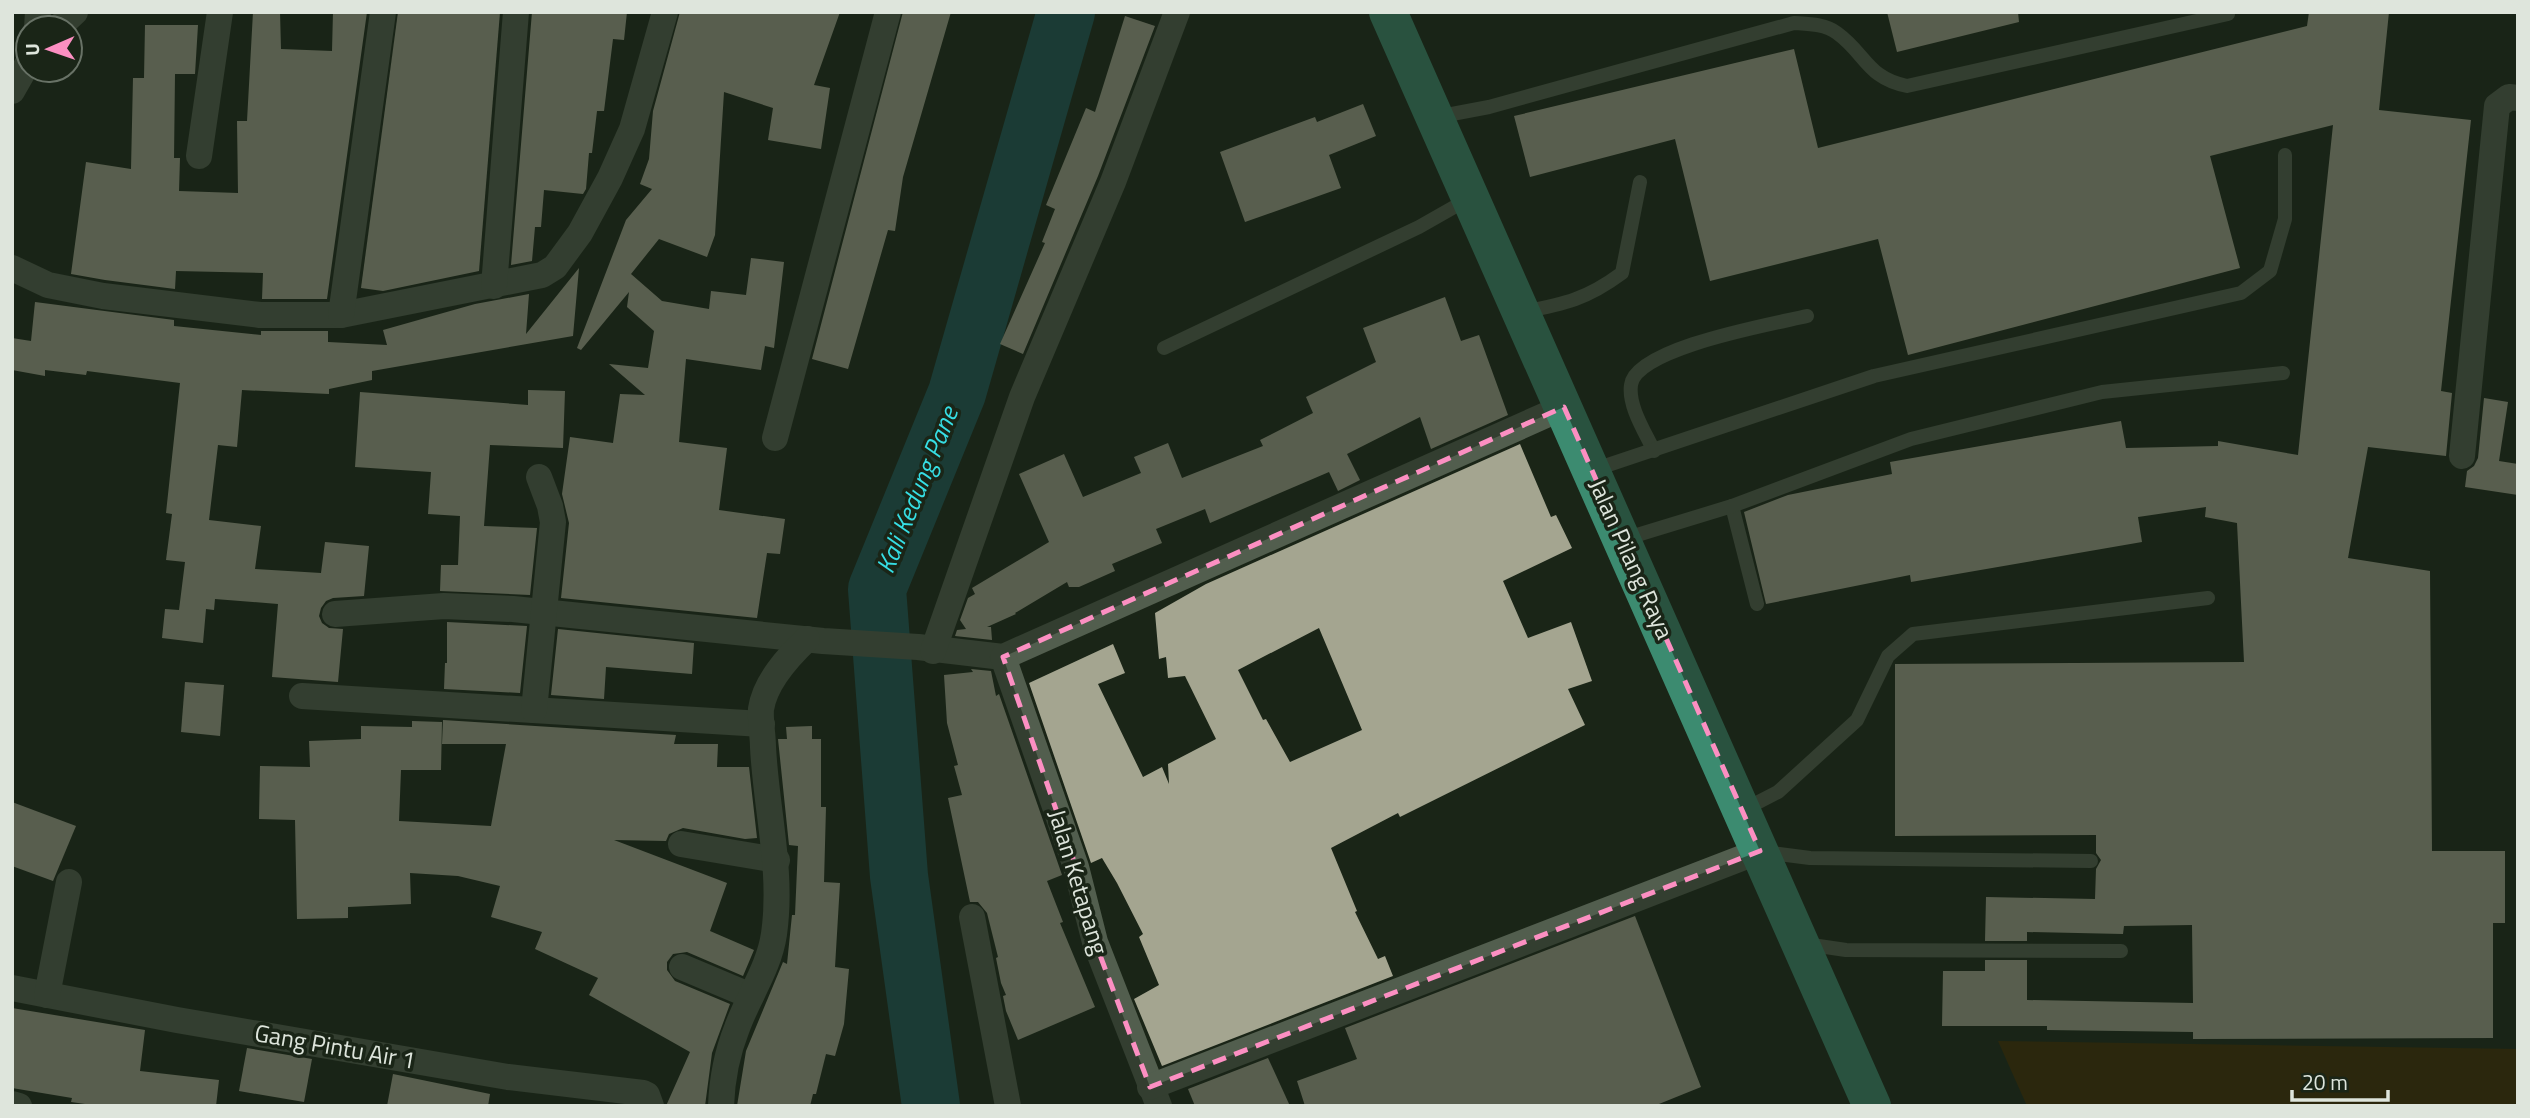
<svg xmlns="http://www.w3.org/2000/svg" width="2530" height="1118" font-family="'Titillium Web',sans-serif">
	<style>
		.green { fill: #402b00 }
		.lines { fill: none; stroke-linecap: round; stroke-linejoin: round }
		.river { stroke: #1d585a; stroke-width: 58 }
		.building { fill: #a4a590; fill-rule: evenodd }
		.service { stroke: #525e4e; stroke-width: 14 }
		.minor { stroke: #525e4e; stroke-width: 26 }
		.trunk { stroke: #3c8b70; stroke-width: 38 }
		.marked { fill: none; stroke: #fc8fc2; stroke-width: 5; stroke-dasharray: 14 9; stroke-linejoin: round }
		.labels { text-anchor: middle; stroke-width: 7; stroke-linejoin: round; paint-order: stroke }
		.street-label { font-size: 24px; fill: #dee5dc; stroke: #1a2517 }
		.water-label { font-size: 26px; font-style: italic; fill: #36dde3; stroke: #1a2517 }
	</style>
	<rect width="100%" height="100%" fill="#1a2517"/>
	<polygon class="green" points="1998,1041 2518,1049 2518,1106 2027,1106"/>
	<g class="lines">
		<polyline class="river" points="931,1106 899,876 877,589 957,393 1066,12"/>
	</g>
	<g class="building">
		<polygon points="253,12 280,12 281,49 332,51 333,12 367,12 327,299 262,299 263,273 176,271 175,289 105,280 71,274 86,162 131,169 133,78 144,78 145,25 198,25 195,74 175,74 174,158 180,158 179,191 238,193 237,121 247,121"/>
		<polygon points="398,12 500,12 479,271 383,291 361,288"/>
		<polygon points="532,12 627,12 624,40 613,39 604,111 597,111 592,153 589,153 586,189 583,194 544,190 541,227 535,227 532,261 511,265"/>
		<polygon points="680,12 840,12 814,85 830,88 821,149 768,140 773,108 724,92 715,235 707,257 659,239 631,274 662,301 709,309 711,291 746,295 751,258 784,262 774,348 765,346 761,370 686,359 679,442 727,448 719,510 785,519 780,554 767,553 757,618 561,598 569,523 562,494 570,437 613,443 620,394 645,395 609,364 648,368 654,331 627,307 629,292 581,350 577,348 626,220 652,189 640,184 649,159 653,111"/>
		<polygon points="903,12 951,12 903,177 895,231 888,230 848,369 812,359"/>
		<polygon points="1887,12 2018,12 2019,22 1897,52"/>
		<polygon points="2309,12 2389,12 2379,110 2471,120 2441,391 2452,393 2446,456 2368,447 2348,558 2430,571 2432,851 2505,851 2505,923 2493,923 2493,1038 2193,1039 2193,1032 2047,1030 2047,1026 1942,1026 1943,971 1985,971 1985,960 2027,960 2027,1000 2193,1003 2192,925 2124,926 2123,934 2027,932 2027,941 1985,941 1986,897 2095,899 2096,869 2101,860 2096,853 2096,835 1895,836 1895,664 2244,662 2237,523 2205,517 2206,507 2138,517 2142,542 1911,582 1910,575 1766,604 1744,512 1788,495 1892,474 1890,462 2121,421 2126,448 2218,446 2218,441 2298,455 2333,125 2210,156 2240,268 1908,355 1878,239 1710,281 1675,139 1530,177 1514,116 1794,49 1818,148 2307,26"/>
		<polygon points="1125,16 1155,26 1098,176 1023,354 1000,344 1045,243 1042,242 1055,209 1046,205 1086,108 1095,112"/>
		<polygon points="1363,104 1376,136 1329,155 1341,188 1245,222 1220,152 1315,117 1317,122"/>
		<polygon points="579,268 573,336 372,371 372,380 329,389 329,394 242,390 237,447 218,445 209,520 261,526 255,569 321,573 325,542 369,546 364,596 333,598 326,601 321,608 319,616 322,623 329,628 343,629 338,682 272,677 278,604 215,599 214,610 206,609 203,643 162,638 165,609 179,610 185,562 166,560 172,514 166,513 180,383 87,371 86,375 45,370 45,376 12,370 12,338 31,341 35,302 174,320 174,326 261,335 261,331 328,331 328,342 387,345 383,330 475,304 529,294 526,334"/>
		<polygon points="1445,297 1461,341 1479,335 1508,415 1431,449 1420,417 1347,454 1360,480 1338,491 1329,472 1210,523 1205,509 1156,529 1162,543 1112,564 1115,571 1079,587 1069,587 1067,582 1015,613 1016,614 987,627 991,627 992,640 955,636 957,630 966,629 960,620 968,598 975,594 972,588 1049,542 1019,474 1064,454 1083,497 1141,473 1134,457 1168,443 1182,478 1263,446 1260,440 1313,413 1306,397 1376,362 1363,328"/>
		<polygon points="528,390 565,391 563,448 490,445 484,526 537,528 530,595 440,591 441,565 458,565 460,516 428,514 431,472 355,467 360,392 528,405"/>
		<polygon points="2484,398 2508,402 2499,461 2518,464 2518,495 2465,487 2467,471 2474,466 2478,458"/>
		<path d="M1520,444L1551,517L1556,515L1572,548L1503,581L1528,638L1571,622L1592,681L1568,689L1585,725L1400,817L1398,813L1331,848L1357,911L1355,912L1378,959L1385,956L1393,976L1162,1066L1134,999L1159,985L1139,937L1143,934L1117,883L1102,858L1091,863L1029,683L1113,644L1125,673L1098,684L1143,777L1162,767L1169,784L1168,764L1216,739L1185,676L1168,678L1166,657L1159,659L1155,613L1206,584ZM1319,628L1362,730L1290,762L1266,719L1263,720L1238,670Z"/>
		<polygon points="447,622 527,626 520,693 444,689 445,663 447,663"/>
		<polygon points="558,629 694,643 692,674 606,667 604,699 551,695"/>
		<polygon points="971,669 991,671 996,696 999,694 1061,872 1062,875 1047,881 1063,922 1060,923 1095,1007 1018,1040 1006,1011 1003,996 1006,995 1001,983 996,958 998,957 987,913 978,902 970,902 948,798 962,795 954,766 958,765 947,723 944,675 973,672"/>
		<polygon points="185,682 224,685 220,736 181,732"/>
		<polygon points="443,720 676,735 674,744 718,744 717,767 749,767 757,838 745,839 683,828 669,834 666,841 614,840 727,883 710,931 754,950 743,976 687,952 673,954 667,962 667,970 675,981 730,1004 712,1053 705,1106 666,1106 690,1052 589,995 598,978 535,949 542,932 491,917 500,886 458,876 410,873 411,904 348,907 348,918 297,919 295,820 259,819 260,766 310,767 309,741 361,739 361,726 412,727 412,721 442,722 441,770 401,770 399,821 491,826 506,744 442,744"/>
		<polygon points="812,726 812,739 821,739 821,807 826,807 824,882 840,883 835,967 849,969 844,1024 835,1056 826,1054 816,1094 813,1094 810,1106 737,1106 746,1051 783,962 787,964 792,915 795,915 798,846 789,845 778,739 787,739 786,727"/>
		<polygon points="12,802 76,826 53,881 12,866"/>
		<polygon points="1635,916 1701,1087 1654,1106 1305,1106 1297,1081 1357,1059 1345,1028"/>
		<polygon points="12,1008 145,1030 140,1071 219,1080 216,1106 99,1106 71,1102 72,1098 12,1088"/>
		<polygon points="247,1048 312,1059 304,1102 239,1091"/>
		<polygon points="1268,1058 1290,1106 1195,1106 1188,1089"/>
		<polygon points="393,1074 490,1094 488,1106 387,1106"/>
	</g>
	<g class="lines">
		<g class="service">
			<path d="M1436,117L1489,107L1794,23C1809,24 1825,24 1837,33C1866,54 1867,78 1907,86L2228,14"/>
			<path d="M1522,312C1565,304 1587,299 1622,273L1640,182"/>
			<polyline points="1164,348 1419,227 1470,198"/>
			<path d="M1654,451C1645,432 1628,406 1631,385C1635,348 1773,324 1807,316"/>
			<polyline points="1593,470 1874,376 2241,293 2270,271 2285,219 2285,155"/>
			<polyline points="1732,506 1757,604"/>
			<polyline points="1624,539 1732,506 1911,439 2102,392 2283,373"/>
			<polyline points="1743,810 1778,792 1857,720 1888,656 1913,634 2208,598"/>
			<polyline points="1764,852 1810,858 2091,861"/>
			<polyline points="1805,944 1846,950 2121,951"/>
		</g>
		<g class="minor">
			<polyline points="37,28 38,12"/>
			<polyline points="58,28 75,12"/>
			<polyline points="12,91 28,63"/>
			<polyline points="199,156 220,12"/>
			<polyline points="12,268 48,285 103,296 260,315 341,315 542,275 555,267 580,233 610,178 632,129 665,12"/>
			<polyline points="494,286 516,12"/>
			<polyline points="341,315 383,12"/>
			<polyline points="775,438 888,12"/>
			<polyline points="2462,456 2497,106 2509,97 2518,98"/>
			<polyline points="335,614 444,606 513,609 823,641 918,647 1003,657 1564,407"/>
			<polyline points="933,651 1022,397 1113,182 1177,12"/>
			<polyline points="1003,657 1076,867 1095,942 1159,1106"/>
			<polyline points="302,696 762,724"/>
			<polyline points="534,710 553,522 550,506 539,477"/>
			<polyline points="681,844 777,860"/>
			<polyline points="972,917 1008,1106"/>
			<polyline points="682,967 751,996"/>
			<polyline points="12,988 177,1020 508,1077 643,1093 647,1095 651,1106"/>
			<polyline points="47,995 69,882"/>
			<polyline points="1150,1087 1760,851"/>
			<polyline points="12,1104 19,1106"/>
			<path d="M721,1106C722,1079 727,1053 737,1028C749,995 769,968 774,934C783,871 766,809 763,747C763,735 760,721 761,709C765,682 788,657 807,639"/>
		</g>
		<polyline class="trunk" points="1388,12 1872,1106"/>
	</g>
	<path d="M0 0H2530V1118H0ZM1564,407L1760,851L1150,1087L1095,942L1076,867L1003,657Z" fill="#1a2517" fill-opacity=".55" fill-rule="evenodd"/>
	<path class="marked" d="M1564,407L1760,851L1150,1087L1095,942L1076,867L1003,657Z"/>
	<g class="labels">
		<g class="street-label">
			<text transform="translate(1631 559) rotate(66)" y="8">Jalan Pilang Raya</text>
			<text transform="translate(1078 882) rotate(73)" y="8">Jalan Ketapang</text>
			<text transform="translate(335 1047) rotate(10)" y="8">Gang Pintu Air 1</text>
		</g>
		<g class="water-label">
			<text transform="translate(917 490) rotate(-68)" y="9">Kali Kedung Pane</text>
		</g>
	</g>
	<rect width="2530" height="1118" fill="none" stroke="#dee5dc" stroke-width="28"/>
	<g transform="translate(49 49) rotate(268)"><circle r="33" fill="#1a2517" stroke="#687266" stroke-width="2"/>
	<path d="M0-5L12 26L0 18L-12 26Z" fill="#fc8fc2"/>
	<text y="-10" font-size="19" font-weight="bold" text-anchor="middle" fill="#dee5dc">U</text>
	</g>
	<path d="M2292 1090v10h96v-10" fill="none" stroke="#dee5dc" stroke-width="3.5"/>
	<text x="2302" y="1090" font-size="21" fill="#dee5dc" stroke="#1a2517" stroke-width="5" paint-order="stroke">20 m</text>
</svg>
